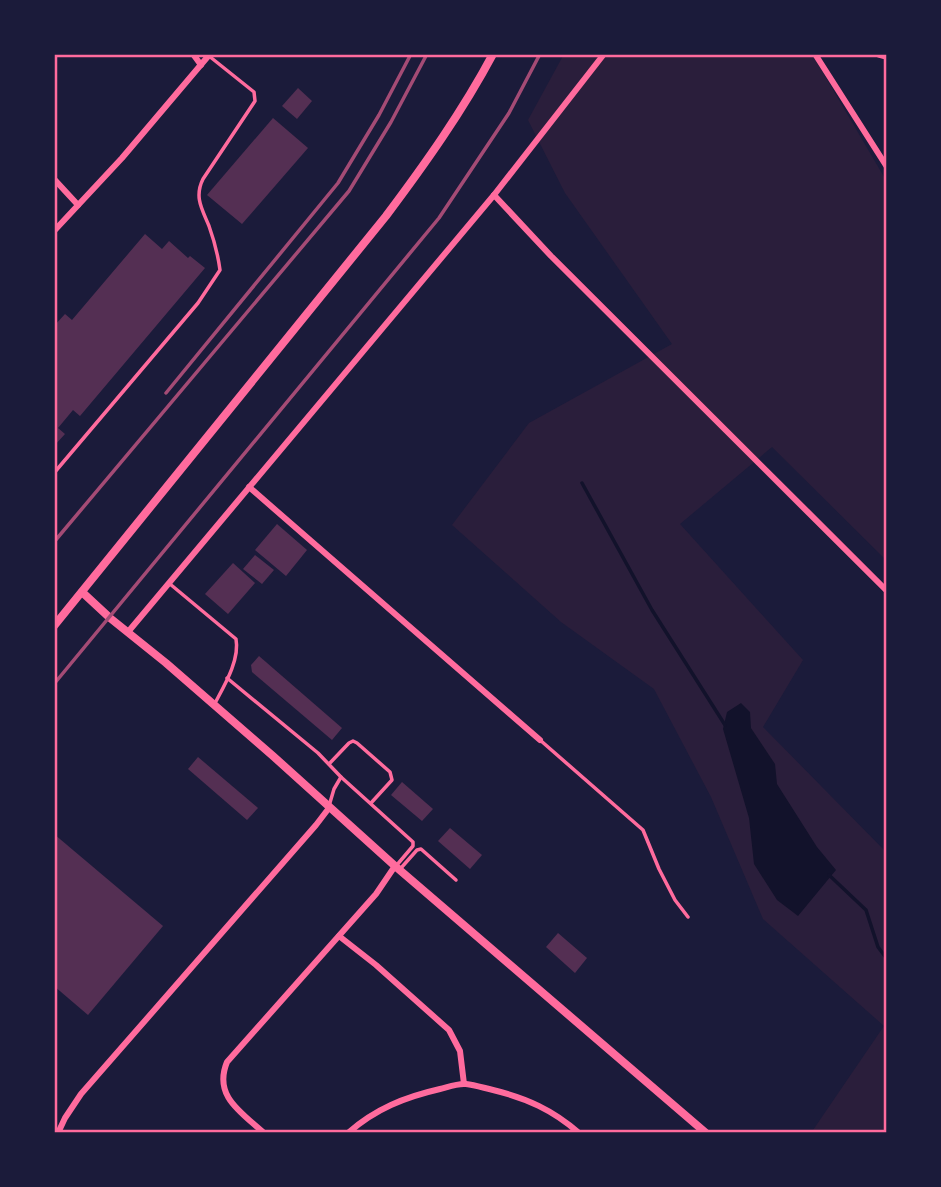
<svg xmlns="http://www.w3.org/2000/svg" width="941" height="1187" font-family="'IBM Plex Sans',sans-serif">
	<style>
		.green { fill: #2a1e3b }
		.water { fill: #12122b }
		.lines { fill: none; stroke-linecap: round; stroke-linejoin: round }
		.stream { stroke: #12122b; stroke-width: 3.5 }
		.building { fill: #542f53 }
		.service { stroke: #ff6b9d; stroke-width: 3.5 }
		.minor { stroke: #ff6b9d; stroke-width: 6 }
		.tertiary { stroke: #ff6b9d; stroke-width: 8 }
		.rail { stroke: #a44b75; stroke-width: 3.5 }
		.neatline { fill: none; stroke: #ff6b9d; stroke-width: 2.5 }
	</style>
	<rect width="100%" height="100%" fill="#1b1b3a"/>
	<polygon class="green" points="564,54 812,54 887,182 887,561 772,447 680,524 803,660 763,727 887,853 887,1133 811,1133 884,1026 763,919 711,797 654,689 561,622 452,525 529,423 672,344 565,193 528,120"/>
	<polygon class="water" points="741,703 750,712 751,728 775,764 777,784 817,847 836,870 798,916 777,900 754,864 749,818 723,729 727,712"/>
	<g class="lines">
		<g class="stream">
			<polyline points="582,483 652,610 725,725"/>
			<polyline points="829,875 866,910 878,947 887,959"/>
		</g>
	</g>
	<g class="building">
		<polygon points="298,88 312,101 297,119 282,106"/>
		<polygon points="273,118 308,148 242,224 207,195"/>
		<polygon points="145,234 162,249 169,241 188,258 190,256 205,268 80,416 73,410 58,428 65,434 54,446 54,326 65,314 72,320"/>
		<polygon points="277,524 307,550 286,576 255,550"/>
		<polygon points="255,555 274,570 262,584 243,569"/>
		<polygon points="233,563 255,583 228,614 205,594"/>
		<polygon points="259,656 342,728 332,740 252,672 251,665"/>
		<polygon points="198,757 258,808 247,820 188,769"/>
		<polygon points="402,782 433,809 422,821 391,795"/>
		<polygon points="450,828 482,855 470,869 438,841"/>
		<polygon points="54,834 163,926 88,1015 54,986"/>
		<polygon points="558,933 587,958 575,973 546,947"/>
	</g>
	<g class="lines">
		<g class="service">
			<path d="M54,473L198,303L220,270C218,255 214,240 209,226C202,209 194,197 203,179L255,101L254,92L209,56"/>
			<path d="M170,584L236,639C240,660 224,686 214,705"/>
			<polyline points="227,678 318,753 341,777 334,789 329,806"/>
			<polyline points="540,740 643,830 659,869 675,900 688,917"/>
			<polyline points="329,764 349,743 353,741 357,743 390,772 392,780 371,803"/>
			<polyline points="341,777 413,842 413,846 396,866"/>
			<polyline points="401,868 417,850 421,849 456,880"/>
		</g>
		<g class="minor">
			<polyline points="193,54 201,65"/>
			<polyline points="815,54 887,167"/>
			<polyline points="54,179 78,205"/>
			<polyline points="494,195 551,256 887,591"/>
			<polyline points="54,231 122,158 210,54"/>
			<polyline points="249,487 540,740"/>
			<polyline points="128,632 494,195 604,54"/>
			<polyline points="339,936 376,965 449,1030 460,1051 464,1084"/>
			<polyline points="58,1133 65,1118 81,1094 316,825 329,808"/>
			<path d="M264,1133C241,1112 213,1096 227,1062L376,894L395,866"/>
			<path d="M348,1133C375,1109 405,1097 440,1089C448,1087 458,1083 466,1084C475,1085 484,1088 493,1090C526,1098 553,1110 579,1133"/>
		</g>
		<g class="tertiary">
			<polyline points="880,54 887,56"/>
			<polyline points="82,592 110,618 166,663 273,756 395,866 706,1133"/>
			<path d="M54,626L386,216C425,164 462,112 493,54"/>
		</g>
		<g class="rail">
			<polyline points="166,393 338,183 379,115 411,54"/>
			<polyline points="54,542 349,191 391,122 427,54"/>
			<polyline points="54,684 439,218 509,113 540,54"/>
		</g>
	</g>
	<rect width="941" height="1187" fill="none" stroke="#1b1b3a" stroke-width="112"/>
	<rect x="56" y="56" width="829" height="1075" class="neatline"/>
</svg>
